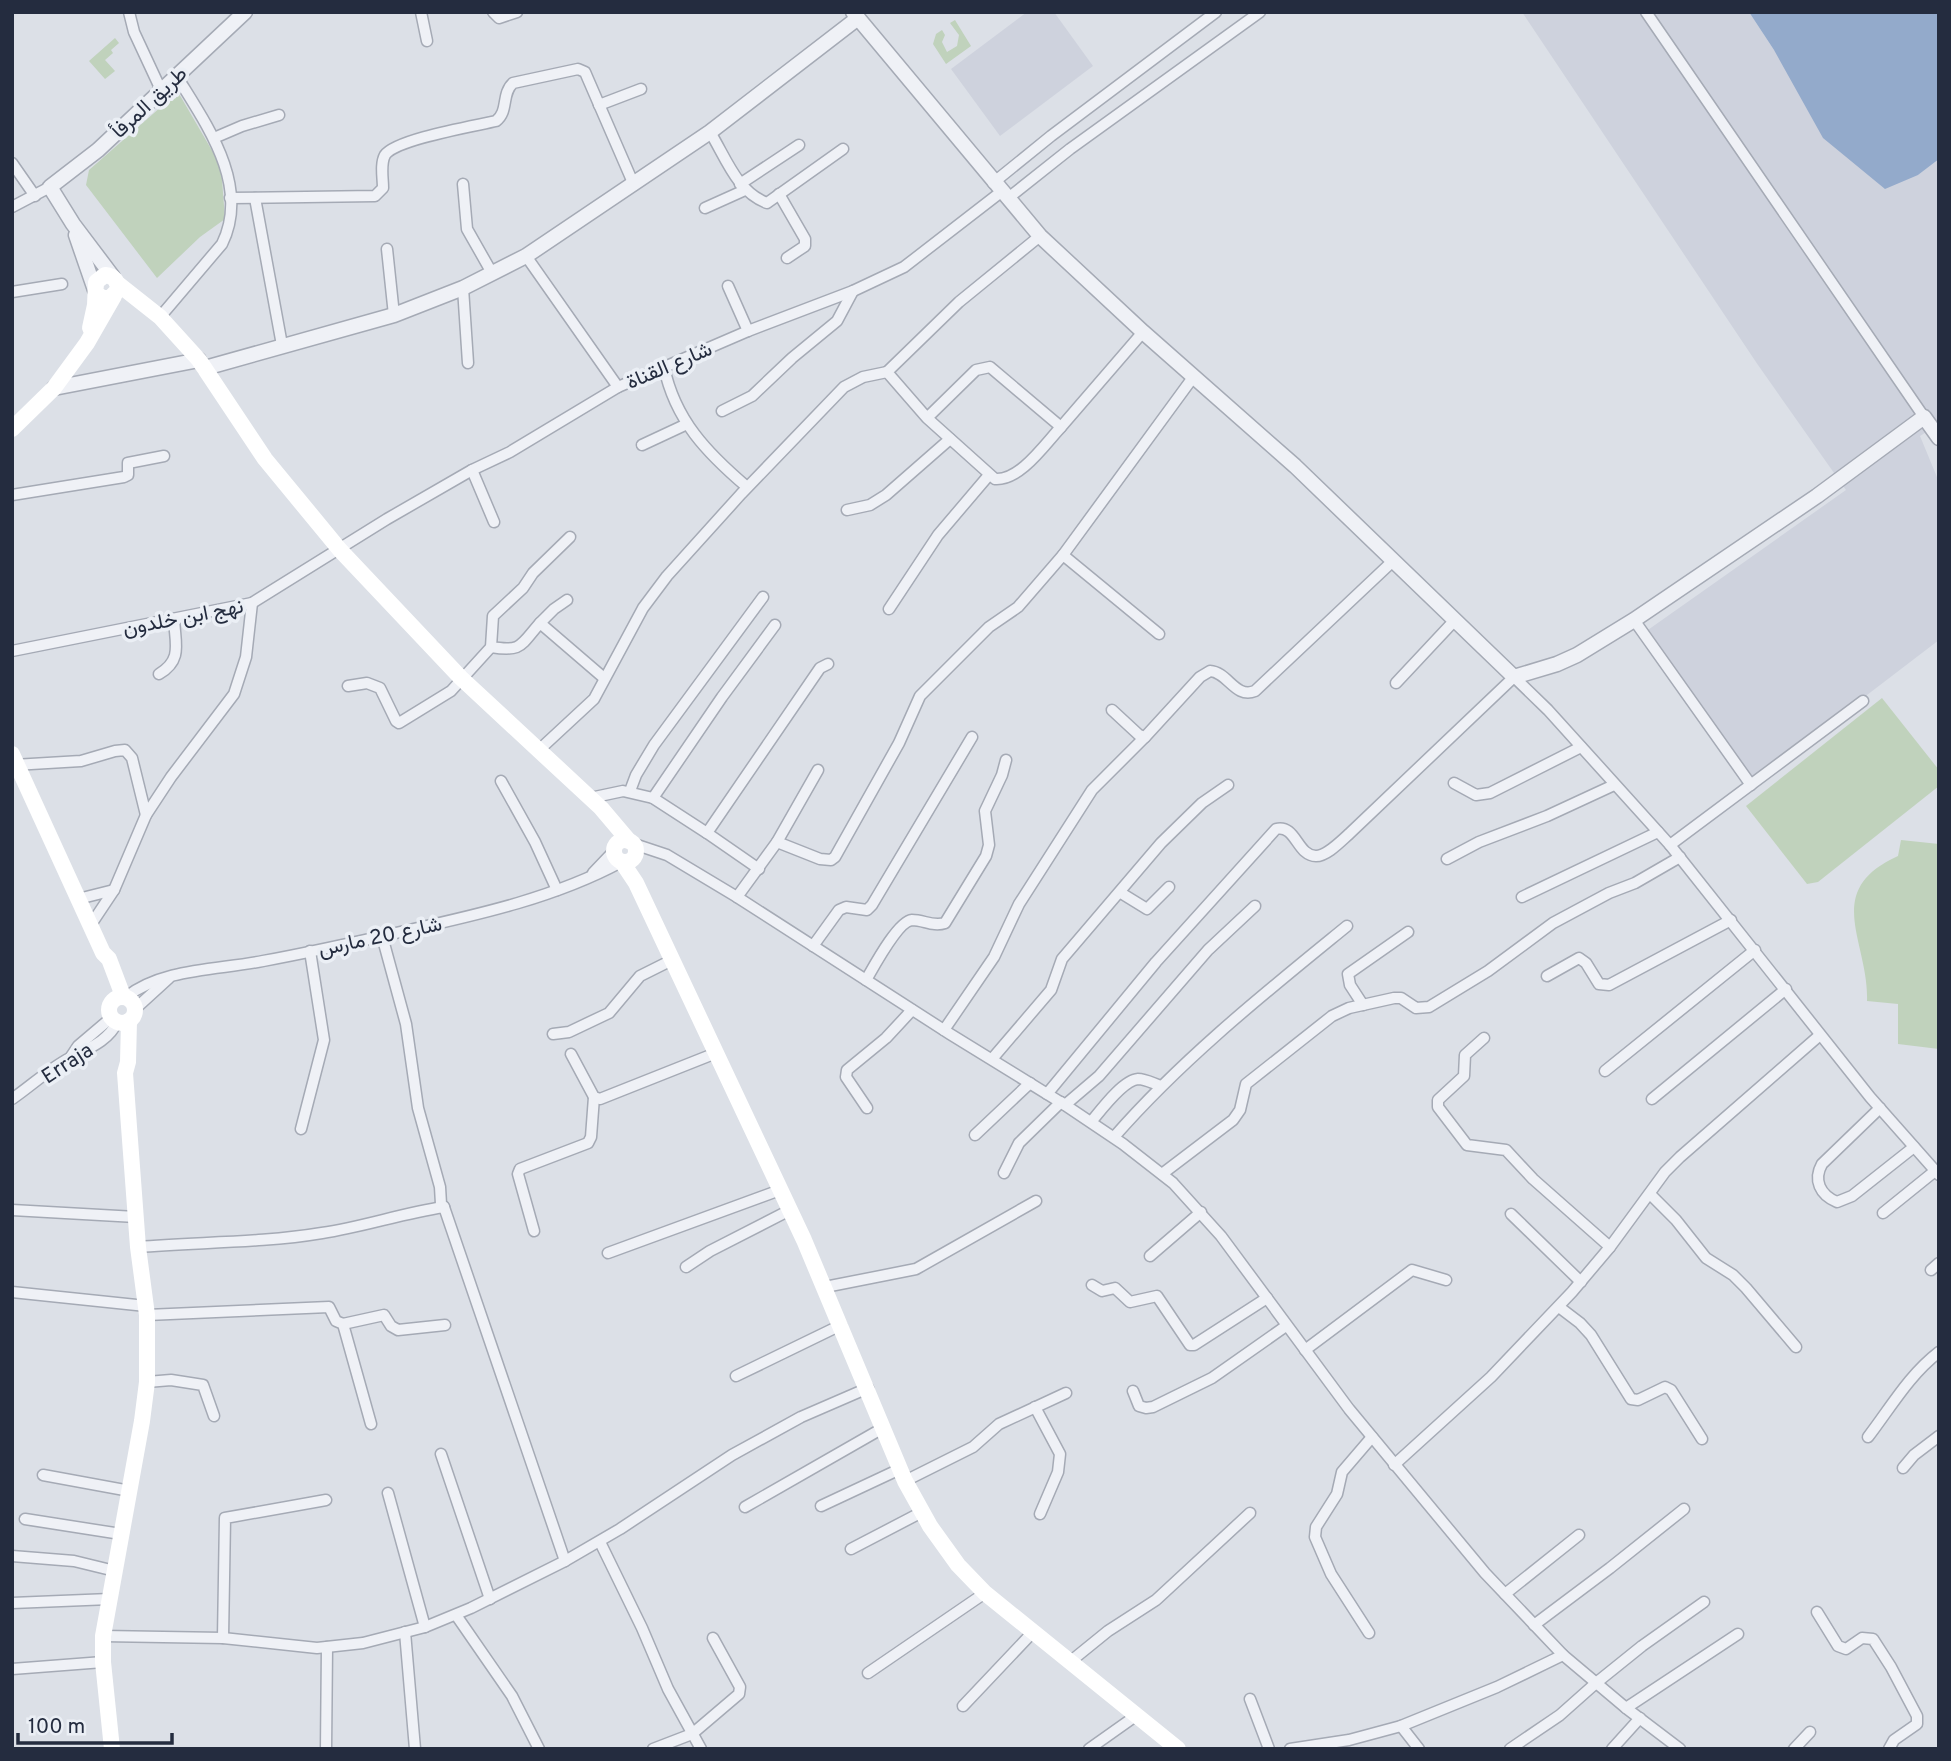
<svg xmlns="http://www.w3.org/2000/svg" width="1951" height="1761" font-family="Overpass,Vazirmatn,sans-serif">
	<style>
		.built { fill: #ced2dd }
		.green { fill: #c0d2bc }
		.water { fill: #93aacb }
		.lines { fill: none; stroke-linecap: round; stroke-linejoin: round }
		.minor-casing { stroke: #a5aab5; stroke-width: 13 }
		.tertiary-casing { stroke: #a5aab5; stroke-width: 17 }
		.minor { stroke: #eff1f6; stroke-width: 10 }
		.tertiary { stroke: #eff1f6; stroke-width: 14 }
		.secondary { stroke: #fff; stroke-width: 16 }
		.labels { text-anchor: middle; stroke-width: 7; stroke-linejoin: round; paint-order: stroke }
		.street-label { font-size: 21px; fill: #242c3f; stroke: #ebeff5 }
	</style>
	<rect width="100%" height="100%" fill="#dce0e7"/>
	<g class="built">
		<polygon points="1027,12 1054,12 1093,66 1000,136 951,69"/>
		<polygon points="1522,12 1749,12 1774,50 1918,175 1939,159 1939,424 1920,436 1939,482 1939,640 1752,783 1645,632 1846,490 1758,365"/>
	</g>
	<g class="green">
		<polygon points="955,20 971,46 946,64 933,44 936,34 942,30 945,35 942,42 947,52 957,46 959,35 950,23"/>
		<polygon points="115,38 119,43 111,50 113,53 105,60 115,71 105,79 89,61"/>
		<polygon points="178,92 221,166 225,219 200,237 157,278 86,185 89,170"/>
		<polygon points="1882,698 1939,770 1939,786 1818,882 1807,884 1746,806"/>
		<path d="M1901,840L1939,844V1049L1898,1044V1004L1867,1001C1869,941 1821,891 1898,856Z"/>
	</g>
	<polygon class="water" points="1749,12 1939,12 1939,159 1918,175 1885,189 1823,138 1774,50"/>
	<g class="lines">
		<g class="minor-casing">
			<g id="minor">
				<polyline points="129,12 134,32 161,90"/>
				<polyline points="421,12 427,41"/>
				<polyline points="493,12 499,18 517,12"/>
				<polyline points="1646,12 1924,417"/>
				<polyline points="599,105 641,89"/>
				<path d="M710,132C726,158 737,192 767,203L843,149"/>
				<polyline points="214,138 242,126 279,115"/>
				<polyline points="12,163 35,196"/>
				<polyline points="993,183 1051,136 1216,12"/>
				<polyline points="463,184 467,229 492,273"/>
				<polyline points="740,184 799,145"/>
				<polyline points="779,194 805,239 805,246 787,258"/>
				<path d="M230,198L375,196L383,188C383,178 380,164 385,155C396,139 475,126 496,121C509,111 501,94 513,83L578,69L585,72L588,79L634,185"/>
				<polyline points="255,198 282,345"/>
				<polyline points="1007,199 1070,149 1260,12"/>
				<polyline points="12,207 50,187"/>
				<polyline points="705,208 745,190"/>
				<polyline points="387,249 394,315"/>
				<polyline points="526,256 618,387"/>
				<polyline points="728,286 748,331"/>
				<polyline points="463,288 468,363"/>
				<polyline points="12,292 62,284"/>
				<path d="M160,317L222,244C251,185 206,124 176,75"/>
				<path d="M664,367C675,420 707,453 747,487"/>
				<polyline points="722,411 752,396 792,358 837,321 853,291"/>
				<path d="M927,418L976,370L990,367L1061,427C1045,444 1020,481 995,479L927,418L887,372L959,302L1040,236"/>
				<polyline points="1061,427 1143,332"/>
				<polyline points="642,445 687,424"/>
				<polyline points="472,470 494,522"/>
				<polyline points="12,495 124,477 128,475 128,463 164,456"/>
				<polyline points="847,510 870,505 886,495 950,439"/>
				<polyline points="1063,555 1194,376"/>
				<polyline points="889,609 938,535 989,475"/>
				<polyline points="1634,620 1751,785"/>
				<polyline points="540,623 554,609 567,600"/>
				<path d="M491,647C522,652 520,646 540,623L604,678"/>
				<polyline points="12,651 252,603 387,519 472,470 510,452 618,387 748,331 853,291 904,267 1001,192"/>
				<path d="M159,674C183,660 175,643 174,619"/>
				<polyline points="1396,683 1455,620"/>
				<polyline points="348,686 367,683 380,688 396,721 399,723 451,691 491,647 493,616 523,588 533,573 570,537"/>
				<path d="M1112,710L1139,735L1145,737L1200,677L1210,671C1228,672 1235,699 1255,691L1394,560"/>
				<polyline points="539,750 594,699 643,608 667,576 741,494 844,387 863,377 887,372"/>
				<polyline points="14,765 81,761 115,751 125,750 132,758 146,815"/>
				<polyline points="501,781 535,842 557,890"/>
				<polyline points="1454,783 1476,795 1490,793 1581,747"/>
				<polyline points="630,791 636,775 654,745 763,597"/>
				<polyline points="590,798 623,791 653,798"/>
				<polyline points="707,833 653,798 722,697 775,625"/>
				<polyline points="777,842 818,770"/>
				<polyline points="634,844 667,855 737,897 950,1034 1065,1105 1123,1144 1173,1183 1221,1236 1349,1409 1485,1573 1563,1655 1626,1708 1680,1749"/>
				<polyline points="1670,845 1863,701"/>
				<polyline points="1447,859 1479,842 1547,816 1614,785"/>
				<polyline points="759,869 707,833 820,668 828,664"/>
				<polyline points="593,873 614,851"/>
				<polyline points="1121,893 1147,909 1169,887"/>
				<polyline points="737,897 777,842 820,859 831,860 835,857 899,743 920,696 989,627 1018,607 1063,555 1159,634"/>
				<polyline points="1522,897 1658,832"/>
				<polyline points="78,899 114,890"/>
				<polyline points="90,926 114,890 146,815 171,777 234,694 246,657 252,603"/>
				<polyline points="382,936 406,1024 418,1108 440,1187 441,1204 444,1207"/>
				<polyline points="813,946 839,910 846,907 867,910 872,905 972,737"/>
				<polyline points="1547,976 1579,958 1586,963 1599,984 1609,985 1731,920"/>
				<path d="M866,980C873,968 898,921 912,920C924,920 933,927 945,923L986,856L989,845L985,811L1002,775L1006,760"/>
				<path d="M126,997C163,968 218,970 263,961C312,952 361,941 409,930C481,914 556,897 621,862"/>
				<polyline points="1363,1005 1350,985 1348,974 1408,932"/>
				<polyline points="135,1009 169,978"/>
				<polyline points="944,1030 994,957 1019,904 1092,790 1145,737"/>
				<polyline points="553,1034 569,1032 609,1013 640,976 672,960"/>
				<polyline points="1484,1038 1465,1055 1464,1076 1438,1100 1438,1107 1467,1145 1506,1150 1533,1179 1610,1247"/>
				<polyline points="571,1054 594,1097 600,1099 716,1053"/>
				<polyline points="70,1058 78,1046 111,1018"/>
				<polyline points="992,1059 1051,990 1062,959 1161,843 1202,803 1228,785"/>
				<polyline points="1605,1071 1755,950"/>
				<path d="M1047,1094L1156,962L1276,829C1296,824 1297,856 1316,856C1327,856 1341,841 1349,834L1514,677L1548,710L1670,845L1870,1097L1939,1175"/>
				<path d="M12,1099C31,1086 50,1068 70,1058C87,1049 109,1041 117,1022"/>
				<polyline points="1652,1099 1786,989"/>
				<polyline points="1065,1105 1099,1076 1208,950 1255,906"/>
				<polyline points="867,1108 846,1077 847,1070 886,1038 912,1010"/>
				<path d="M1880,1108L1822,1164C1813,1180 1820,1195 1837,1202L1852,1196L1914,1147"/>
				<path d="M1091,1122C1101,1110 1123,1080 1138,1079C1146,1079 1154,1084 1161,1086"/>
				<polyline points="301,1129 324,1040 310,951"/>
				<polyline points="975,1135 1030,1083"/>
				<path d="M1114,1137C1183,1058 1266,992 1347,926"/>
				<polyline points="1004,1173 1019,1143 1061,1102"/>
				<polyline points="1162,1174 1233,1120 1240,1110 1246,1084 1332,1016 1349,1008 1394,998 1401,998 1416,1008 1429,1007 1488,971 1553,923 1609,893 1635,883 1680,857"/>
				<polyline points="1650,1194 1676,1220 1706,1258 1733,1275 1746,1288 1796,1347"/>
				<polyline points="12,1210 136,1217"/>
				<polyline points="1883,1213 1935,1171"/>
				<polyline points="1511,1214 1581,1282"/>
				<polyline points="534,1231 518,1174 520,1169 588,1143 591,1137 594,1097"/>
				<path d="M138,1247C199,1242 262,1243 322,1233C363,1227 403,1213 444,1207L565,1561"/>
				<polyline points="608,1253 780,1190"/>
				<polyline points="1150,1256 1201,1212"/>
				<polyline points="686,1267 710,1251 790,1210"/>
				<polyline points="1931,1270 1939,1263"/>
				<polyline points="1092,1285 1102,1291 1115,1288 1130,1302 1157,1296 1190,1345 1194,1345 1267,1298"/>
				<polyline points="825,1287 916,1269 1036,1201"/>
				<polyline points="12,1292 146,1306"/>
				<polyline points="1559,1307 1580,1323 1591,1335 1631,1399 1638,1400 1665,1387 1671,1390 1702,1439"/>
				<polyline points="147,1315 329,1307 336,1321 343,1324 371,1424"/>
				<polyline points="343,1324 384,1315 391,1326 398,1330 445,1325"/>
				<polyline points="1305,1350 1412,1270 1446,1280"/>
				<polyline points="736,1376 841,1325"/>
				<polyline points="147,1382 171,1380 203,1385 214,1416"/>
				<polyline points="1133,1391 1139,1406 1146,1408 1153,1407 1212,1378 1286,1326"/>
				<polyline points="1035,1407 1060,1454 1058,1472 1040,1514"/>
				<path d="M1868,1437C1891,1407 1909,1375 1939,1352"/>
				<polyline points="441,1454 490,1599"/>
				<polyline points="1394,1465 1491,1377 1572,1292 1610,1247 1665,1172 1680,1157 1820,1035"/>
				<polyline points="1903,1468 1914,1455 1939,1436"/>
				<polyline points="43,1475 130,1491"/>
				<polyline points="905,1481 973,1447 999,1424 1066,1393"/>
				<polyline points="388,1493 425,1627"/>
				<polyline points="821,1506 900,1469"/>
				<polyline points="745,1507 883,1428"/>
				<polyline points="25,1519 121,1534"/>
				<polyline points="600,1542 642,1628 668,1689 701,1749"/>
				<polyline points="851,1549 922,1512"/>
				<polyline points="12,1556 74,1561 115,1571"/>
				<polyline points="1505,1594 1579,1535"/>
				<polyline points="12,1603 110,1599"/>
				<polyline points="1817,1612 1838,1646 1846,1649 1862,1638 1873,1639 1891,1667 1917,1716 1917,1724 1894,1740 1889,1749"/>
				<polyline points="456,1615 512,1696 539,1749"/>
				<polyline points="1534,1625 1610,1568 1684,1509"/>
				<polyline points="405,1632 415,1749"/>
				<polyline points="1369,1633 1331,1574 1315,1537 1316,1527 1337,1494 1342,1472 1372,1437"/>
				<polyline points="103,1636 223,1638 317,1648 363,1643 425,1627 471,1608 565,1561 620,1529 732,1455 801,1417 868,1388"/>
				<polyline points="223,1638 225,1518 326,1500"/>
				<polyline points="1071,1661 1108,1631 1156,1600 1250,1513"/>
				<polyline points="12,1669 103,1662"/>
				<polyline points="868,1673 985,1593"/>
				<polyline points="1250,1699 1269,1749"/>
				<polyline points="963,1706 1033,1632"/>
				<polyline points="1626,1708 1738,1634"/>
				<polyline points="1401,1726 1419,1749"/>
				<polyline points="326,1749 327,1647"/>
				<polyline points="653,1749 692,1734 739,1694 740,1687 713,1638"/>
				<polyline points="1089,1749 1137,1715"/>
				<polyline points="1290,1749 1349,1740 1401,1726 1497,1687 1563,1655"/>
				<polyline points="1510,1749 1560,1715 1596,1683 1642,1646 1704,1602"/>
				<polyline points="1612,1749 1640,1718"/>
				<polyline points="1794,1749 1810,1732"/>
			</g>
		</g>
		<g class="tertiary-casing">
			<g id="tertiary">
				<polyline points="853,12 1040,236 1143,332 1295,466 1514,677 1557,664 1577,655 1634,620 1817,496 1924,417 1939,438"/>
				<polyline points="76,235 95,290"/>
				<polyline points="113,277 73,224 50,187 98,150 245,12"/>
				<polyline points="205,368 394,315 463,288 526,256 710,132 858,18"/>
				<polyline points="54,388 199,360"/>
			</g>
		</g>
		<use href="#minor" class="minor"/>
		<use href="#tertiary" class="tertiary"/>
		<g class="secondary">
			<polyline points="117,283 160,317 199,360 265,459 340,550 461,678 601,808 629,841"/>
			<path d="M90,328L95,305L96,282L105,275C114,276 118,281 118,290L110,298H102L96,293"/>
			<polyline points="12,429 54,388 87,343 114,296"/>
			<polyline points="12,754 103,953 109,959 123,996"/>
			<circle cx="625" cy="851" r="11"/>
			<polyline points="622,862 636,883 804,1240 905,1481 930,1526 958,1565 985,1593 1178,1749"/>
			<circle cx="122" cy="1010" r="13"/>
			<polyline points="112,1749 103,1662 103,1636 142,1421 147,1382 147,1315 138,1247 125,1073 128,1062 129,1021"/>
		</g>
	</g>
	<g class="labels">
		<g class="street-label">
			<text transform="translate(149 102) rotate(-43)" y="7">طريق المرفأ</text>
			<text transform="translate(669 365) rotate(-23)" y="7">شارع القناة</text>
			<text transform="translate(183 617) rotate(-11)" y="7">نهج ابن خلدون</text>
			<text transform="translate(380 936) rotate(-12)" y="7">شارع 20 مارس</text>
			<text transform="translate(67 1063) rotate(-33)" y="7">Erraja</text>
		</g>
	</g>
	<rect width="1951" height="1761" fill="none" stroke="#242c3f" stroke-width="28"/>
	<path d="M18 1733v10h154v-10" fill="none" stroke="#242c3f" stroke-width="3.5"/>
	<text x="28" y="1733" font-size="21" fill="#242c3f" stroke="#ebeff5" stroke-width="5" paint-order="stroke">100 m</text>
</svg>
